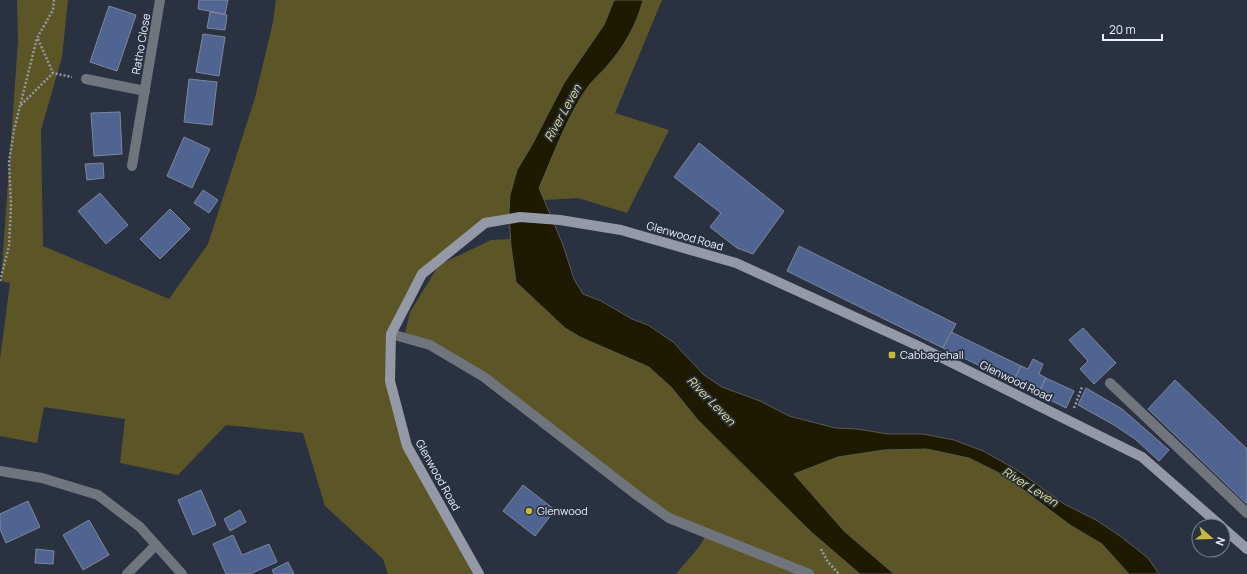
<svg xmlns="http://www.w3.org/2000/svg" width="1247" height="574" font-family="Manrope,sans-serif">
	<style>
		.green { fill: #5c5627 }
		.water { fill: #1d1a00; stroke: #5b5b4c }
		.building { fill: #4f6490; stroke: #7e879b }
		.lines { fill: none; stroke-linecap: round; stroke-linejoin: round }
		.path { stroke: #939aa7; stroke-width: 2.5; stroke-dasharray: 2 2; stroke-linecap: butt }
		.lane { stroke: #70747d; stroke-width: 10 }
		.street { stroke: #70747d; stroke-width: 10 }
		.secondary { stroke: #9399a7; stroke-width: 10 }
		.poi-dot { fill: #c9ba3a; stroke: #2a3242; stroke-width: 1.5 }
		.labels { text-anchor: middle; stroke-width: 3.5; stroke-linejoin: round; paint-order: stroke }
		.street-label { font-size: 11px; fill: #edf2fd; stroke: #2a3242 }
		.poi-label { font-size: 11px; fill: #edf2fd; stroke: #2a3242; text-anchor: start }
		.water-label { font-size: 12px; font-style: italic; fill: #e8df8b; stroke: #2a3242 }
	</style>
	<rect width="100%" height="100%" fill="#2a3242"/>
	<g class="green">
		<polygon points="17,0 68,0 62,57 41,130 43,246 169,299 208,244 255,98 273,22 276,0 614,0 604,25 564,83 532,145 517,170 510,195 509,214 485,223 422,274 391,334 390,381 407,446 438,499 473,574 388,574 383,559 325,506 303,433 226,425 178,475 120,463 125,419 44,407 37,443 0,436 0,359 10,283 1,281 18,41"/>
		<path d="M643,0H662L615,113L669,130L627,213L578,198L544,200L539,188C553,156 569,111 590,84C595,78 602,72 607,66C624,47 637,24 643,0Z"/>
		<polygon points="510,239 516,282 565,328 580,337 649,367 672,388 697,419 810,531 860,574 676,574 699,547 707,533 669,518 484,377 404,337 410,312 439,265 491,240"/>
		<polygon points="926,449 969,458 1005,476 1070,525 1102,544 1129,574 894,574 844,531 793,474 838,457 884,450"/>
	</g>
	<path class="water" d="M614,0H643C637,24 624,47 607,66C602,72 595,78 590,84C569,111 553,156 539,188L563,245L574,279L583,294L601,301L632,319L648,325L673,342L704,375L722,387L760,401L789,416L835,428L857,429L888,434H923L954,440L983,451L1017,470L1064,504L1096,520L1120,536L1148,558L1159,574H1129L1102,544L1070,525L1005,476L969,458L926,449L884,450L838,457L794,474L844,531L894,574H860L810,531L697,419L672,388L649,367L580,337L565,328L516,282L511,246L509,214L510,195L517,170L532,145L564,83L604,25Z"/>
	<g class="building">
		<polygon points="199,0 228,0 225,14 198,9"/>
		<polygon points="109,6 136,15 117,71 90,62"/>
		<polygon points="210,12 227,15 225,30 207,28"/>
		<polygon points="203,34 225,37 219,76 196,72"/>
		<polygon points="189,79 217,82 212,125 184,122"/>
		<polygon points="120,112 122,154 94,156 91,113"/>
		<polygon points="184,137 210,149 192,188 167,176"/>
		<polygon points="699,143 784,211 753,254 737,248 710,227 721,213 674,177"/>
		<polygon points="103,163 104,178 87,180 85,164"/>
		<polygon points="203,190 218,200 209,213 194,203"/>
		<polygon points="100,193 128,225 106,244 78,211"/>
		<polygon points="170,209 190,229 160,259 140,239"/>
		<polygon points="799,246 956,324 943,348 787,271"/>
		<polygon points="1083,328 1116,363 1094,384 1080,369 1088,361 1069,340"/>
		<polygon points="951,332 1021,366 1013,382 943,348"/>
		<polygon points="1033,359 1043,364 1039,374 1046,378 1038,394 1013,382 1021,366 1028,369"/>
		<polygon points="1046,378 1074,391 1066,408 1038,394"/>
		<polygon points="1175,380 1247,449 1247,504 1148,409"/>
		<polygon points="1086,388 1122,409 1169,450 1159,461 1135,439 1114,425 1078,405"/>
		<polygon points="523,485 555,510 535,536 503,511"/>
		<polygon points="201,490 216,525 193,535 178,500"/>
		<polygon points="28,501 40,527 6,543 0,529 0,514"/>
		<polygon points="240,510 246,522 230,531 224,519"/>
		<polygon points="89,520 109,555 83,570 63,535"/>
		<polygon points="233,535 242,555 269,544 277,562 250,574 226,574 213,544"/>
		<polygon points="36,549 54,551 53,564 35,563"/>
		<polygon points="288,562 294,574 274,574 272,570"/>
	</g>
	<g class="lines">
		<g class="path">
			<polyline points="38,39 53,73"/>
			<polyline points="21,105 53,73 72,77"/>
			<polyline points="0,281 9,246 11,205 9,162 14,130 37,38 53,10 54,0"/>
			<polyline points="1074,408 1082,387"/>
			<polyline points="821,549 828,562 839,574"/>
		</g>
		<g class="lane">
			<polyline points="391,334 430,345 484,377 638,496 669,518 809,574"/>
			<polyline points="1110,383 1247,513"/>
			<polyline points="127,574 156,545"/>
		</g>
		<g class="street">
			<polyline points="86,79 145,91"/>
			<polyline points="132,166 160,0"/>
			<polyline points="0,471 42,478 98,495 140,527 182,574"/>
		</g>
		<g class="secondary">
			<polyline points="1223,528 1247,549"/>
			<polyline points="479,574 407,446 390,381 391,334 422,274 485,223 520,217 560,220 621,230 736,263 914,344 1142,457 1221,526"/>
		</g>
	</g>
	<g class="poi-dot">
		<rect x="888" y="351" width="8" height="8" rx="2"/>
		<circle cx="529" cy="511" r="4"/>
	</g>
	<g class="labels">
		<g class="street-label">
			<text transform="translate(141 44) rotate(-80)" y="4">Ratho Close</text>
			<text transform="translate(685 236) rotate(16)" y="4">Glenwood Road</text>
			<text transform="translate(1016 381) rotate(26)" y="4">Glenwood Road</text>
			<text transform="translate(438 475) rotate(61)" y="4">Glenwood Road</text>
		</g>
		<g class="poi-label">
			<text x="900" y="359">Cabbagehall</text>
			<text x="537" y="515">Glenwood</text>
		</g>
		<g class="water-label">
			<text transform="translate(563 113) rotate(-61)" y="4">River Leven</text>
			<text transform="translate(711 401) rotate(46)" y="4">River Leven</text>
			<text transform="translate(1030 487) rotate(32)" y="4">River Leven</text>
		</g>
	</g>
	<g transform="translate(1211 538) rotate(110)"><circle r="19" fill="#2a3242" stroke="#787f8d"/>
	<path d="M0-3L7 15L0 10L-7 15Z" fill="#c9ba3a"/>
	<text y="-6" font-size="11" font-weight="bold" text-anchor="middle" fill="#edf2fd">N</text>
	</g>
	<path d="M1103 34v6h59v-6" fill="none" stroke="#edf2fd" stroke-width="2"/>
	<text x="1109" y="34" font-size="12" fill="#edf2fd" stroke="#2a3242" stroke-width="3" paint-order="stroke">20 m</text>
</svg>
